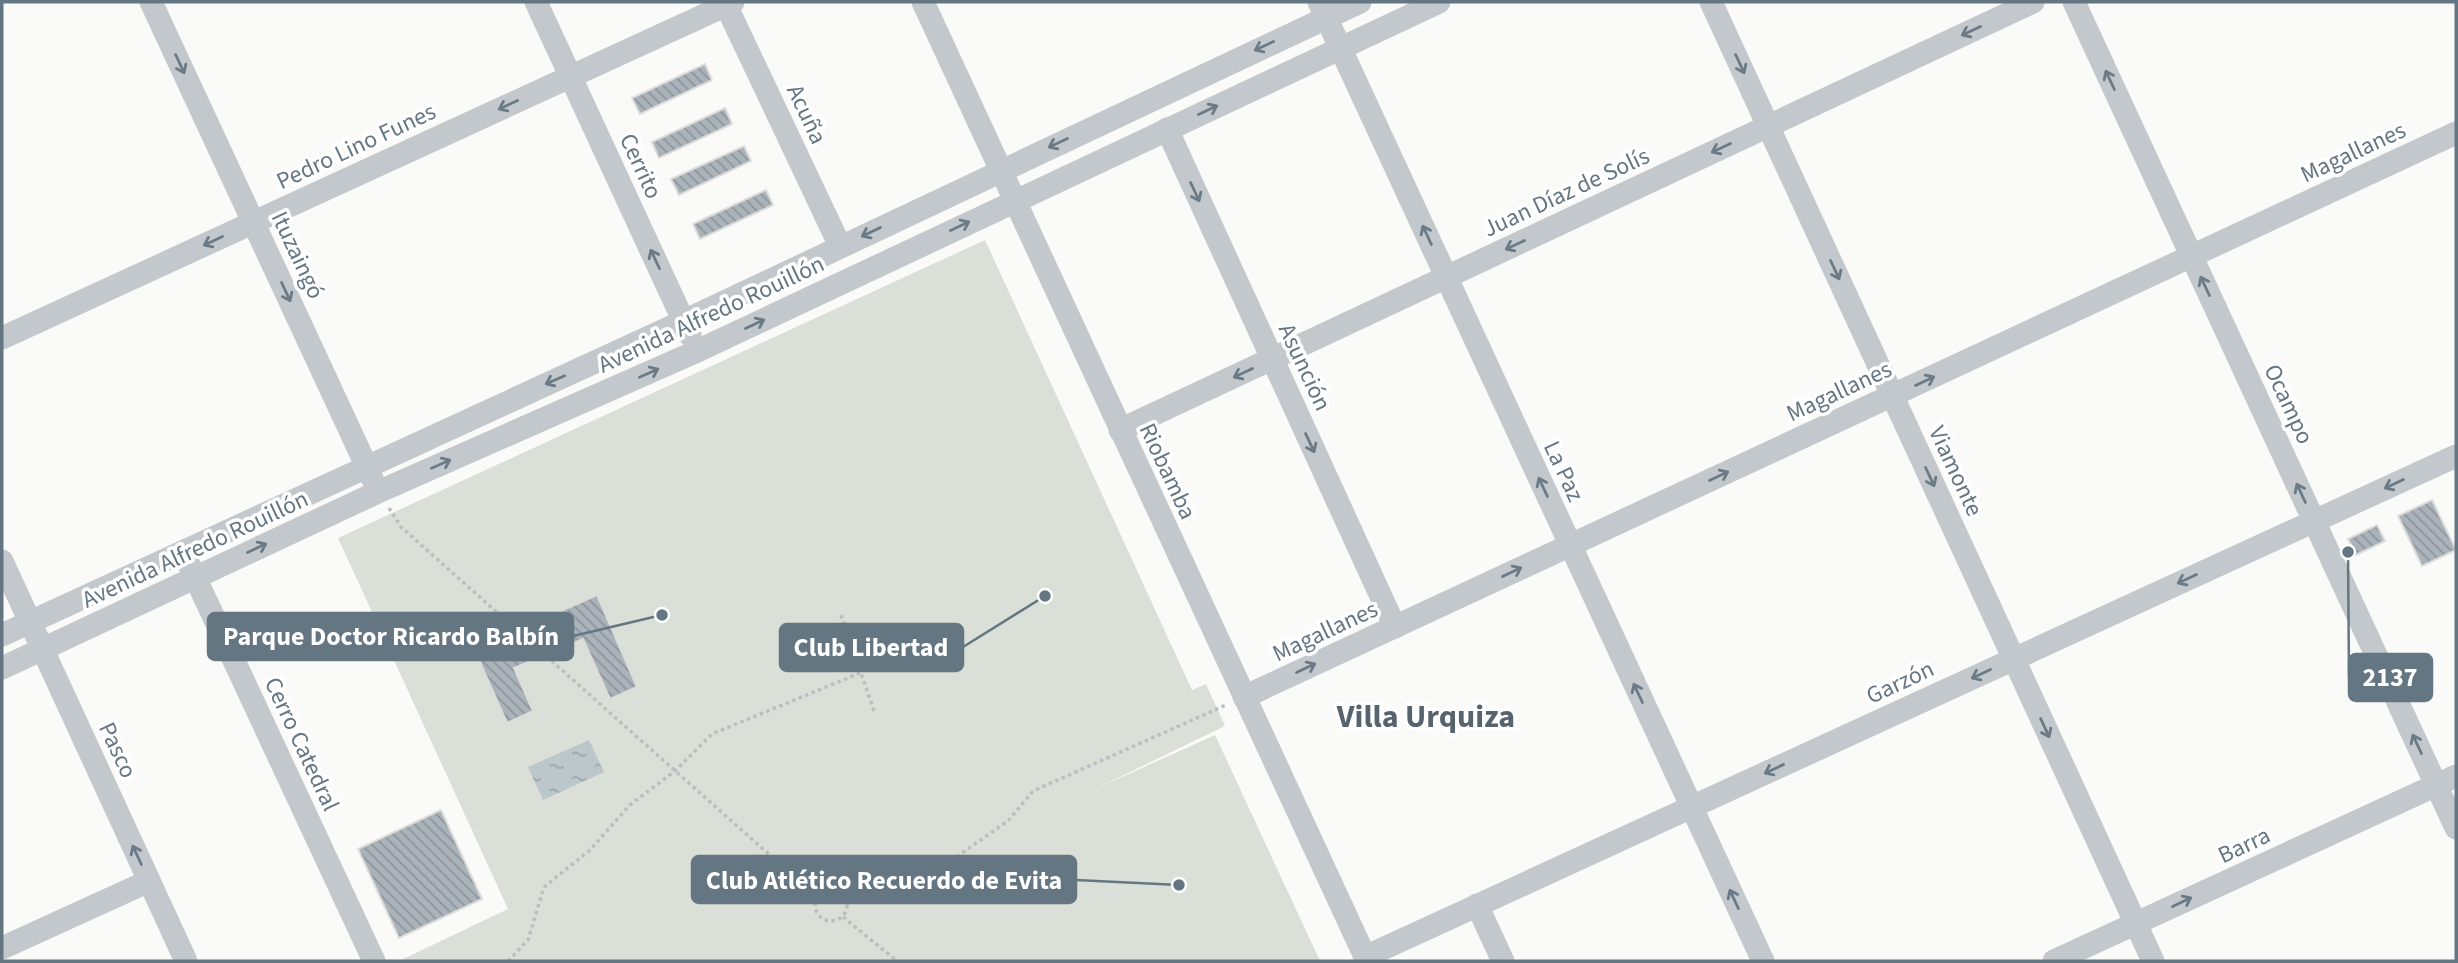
<svg xmlns="http://www.w3.org/2000/svg" width="2458" height="963" font-family="'Source Sans 3',sans-serif">
	<style>
		.park { fill: #dadfd7 }
		.water { fill: url(#water-ripples) }
		.building { fill: url(#building-back-hatch); stroke: #dcdcda; stroke-width: 2 }
		.lines { fill: none; stroke-linecap: round; stroke-linejoin: round }
		.path { stroke: #bbbfc2; stroke-width: 3.5; stroke-dasharray: 3.5 3.5; stroke-linecap: butt }
		.minor { stroke: #c3c8cc; stroke-width: 23 }
		.oneway { stroke: #6a7a87 }
		.labels { text-anchor: middle; stroke-width: 7; stroke-linejoin: round; paint-order: stroke }
		.street-label { font-size: 24px; fill: #657683; stroke: #fff }
		.district-label { font-size: 32px; font-weight: bold; fill: #57646e; stroke: #fff }
		.leader { fill: none; stroke: #657683; stroke-width: 2.5 }
		.callout-dot { fill: #657683; stroke: #fff; stroke-width: 2.5 }
		.callout { fill: #657683; stroke: #657683; stroke-width: 2.5 }
		.callout-label { font-size: 26px; text-anchor: middle; font-weight: bold; fill: #fff }
	</style>
	<defs>
		<pattern id="water-ripples" width="26" height="14" patternUnits="userSpaceOnUse" patternTransform="scale(1.75)"><rect width="26" height="14" fill="#bbc7cb"/><path d="M2 4q2-2 4 0t4 0M15 11q2-2 4 0t4 0" fill="none" stroke="#9ca6aa"/></pattern>
		<pattern id="building-back-hatch" width="6" height="6" patternUnits="userSpaceOnUse" patternTransform="scale(1.75)"><rect width="6" height="6" fill="#aab3b9"/><path d="M-1 5l2 2M0 0l6 6M5-1l2 2" fill="none" stroke="#8e969c"/></pattern>
	</defs>
	<rect width="100%" height="100%" fill="#fafaf8"/>
	<polygon class="park" points="985,240 1192,690 1206,684 1225,726 1093,790 1215,735 1320,961 399,961 508,909 338,538"/>
	<polygon class="water" points="589,740 604,772 543,800 528,767"/>
	<g class="building">
		<polygon points="705,64 712,80 640,114 632,98"/>
		<polygon points="725,108 732,124 659,158 652,142"/>
		<polygon points="744,146 751,161 679,195 671,179"/>
		<polygon points="766,190 773,205 700,239 693,224"/>
		<polygon points="2432,500 2456,550 2422,566 2398,516"/>
		<polygon points="2377,525 2385,541 2356,555 2348,539"/>
		<polygon points="597,595 637,687 610,699 583,639 555,651 527,626"/>
		<polygon points="511,634 538,658 514,668 533,711 507,723 475,651"/>
		<polygon points="441,810 482,899 399,938 358,849"/>
	</g>
	<g class="lines">
		<g class="path">
			<polyline points="389,508 401,527 817,897"/>
			<polyline points="841,615 874,711"/>
			<circle cx="831" cy="905" r="16"/>
			<polyline points="846,900 949,862 1008,821 1033,791 1226,705"/>
			<polyline points="843,917 897,961"/>
			<polyline points="508,961 528,940 544,887 589,851 630,805 675,771 712,734 860,673"/>
		</g>
		<g class="minor">
			<polyline points="151,2 372,478"/>
			<polyline points="536,2 690,335"/>
			<polyline points="923,2 1367,961"/>
			<polyline points="1319,2 1763,961"/>
			<polyline points="1711,2 2153,961"/>
			<polyline points="2074,2 2456,828"/>
			<polyline points="726,5 840,246"/>
			<polyline points="1167,129 1395,627"/>
			<polyline points="2,338 733,2"/>
			<polyline points="1120,430 2033,2"/>
			<polyline points="2,561 186,961"/>
			<polyline points="189,564 374,961"/>
			<polyline points="2,635 684,321 1360,2"/>
			<polyline points="2,668 378,492 693,353 1439,2"/>
			<polyline points="1244,697 2456,133"/>
			<polyline points="1477,905 1503,961"/>
			<polyline points="2,948 149,881"/>
			<polyline points="1365,957 2456,456"/>
			<polyline points="2054,961 2456,776"/>
		</g>
	</g>
	<defs><path id="oneway-shaft" d="M-6 0H5M1.5-3L5.5 0L1.5 3" fill="none" stroke-width="1.6" stroke-linecap="round" stroke-linejoin="round" transform="scale(1.75)"/></defs>
	<g class="oneway">
		<use href="#oneway-shaft" transform="translate(1971 31) rotate(155)"/>
		<use href="#oneway-shaft" transform="translate(1264 46) rotate(155)"/>
		<use href="#oneway-shaft" transform="translate(180 64) rotate(65)"/>
		<use href="#oneway-shaft" transform="translate(1740 64) rotate(65)"/>
		<use href="#oneway-shaft" transform="translate(2110 80) rotate(-115)"/>
		<use href="#oneway-shaft" transform="translate(508 105) rotate(155)"/>
		<use href="#oneway-shaft" transform="translate(1208 110) rotate(-25)"/>
		<use href="#oneway-shaft" transform="translate(1058 143) rotate(155)"/>
		<use href="#oneway-shaft" transform="translate(1721 148) rotate(155)"/>
		<use href="#oneway-shaft" transform="translate(1195 192) rotate(65)"/>
		<use href="#oneway-shaft" transform="translate(960 226) rotate(-25)"/>
		<use href="#oneway-shaft" transform="translate(871 232) rotate(154)"/>
		<use href="#oneway-shaft" transform="translate(1427 235) rotate(-115)"/>
		<use href="#oneway-shaft" transform="translate(213 241) rotate(155)"/>
		<use href="#oneway-shaft" transform="translate(1515 245) rotate(155)"/>
		<use href="#oneway-shaft" transform="translate(655 259) rotate(-115)"/>
		<use href="#oneway-shaft" transform="translate(1835 270) rotate(65)"/>
		<use href="#oneway-shaft" transform="translate(2205 286) rotate(-115)"/>
		<use href="#oneway-shaft" transform="translate(286 292) rotate(65)"/>
		<use href="#oneway-shaft" transform="translate(755 324) rotate(-25)"/>
		<use href="#oneway-shaft" transform="translate(649 373) rotate(-24)"/>
		<use href="#oneway-shaft" transform="translate(1243 373) rotate(155)"/>
		<use href="#oneway-shaft" transform="translate(555 380) rotate(156)"/>
		<use href="#oneway-shaft" transform="translate(1925 381) rotate(-25)"/>
		<use href="#oneway-shaft" transform="translate(1310 443) rotate(65)"/>
		<use href="#oneway-shaft" transform="translate(441 464) rotate(-24)"/>
		<use href="#oneway-shaft" transform="translate(1719 476) rotate(-25)"/>
		<use href="#oneway-shaft" transform="translate(1930 477) rotate(65)"/>
		<use href="#oneway-shaft" transform="translate(2394 484) rotate(155)"/>
		<use href="#oneway-shaft" transform="translate(1543 487) rotate(-115)"/>
		<use href="#oneway-shaft" transform="translate(2301 493) rotate(-115)"/>
		<use href="#oneway-shaft" transform="translate(257 548) rotate(-25)"/>
		<use href="#oneway-shaft" transform="translate(1512 572) rotate(-25)"/>
		<use href="#oneway-shaft" transform="translate(2187 579) rotate(155)"/>
		<use href="#oneway-shaft" transform="translate(1306 668) rotate(-25)"/>
		<use href="#oneway-shaft" transform="translate(1981 674) rotate(155)"/>
		<use href="#oneway-shaft" transform="translate(1638 693) rotate(-115)"/>
		<use href="#oneway-shaft" transform="translate(2045 728) rotate(65)"/>
		<use href="#oneway-shaft" transform="translate(2417 744) rotate(-115)"/>
		<use href="#oneway-shaft" transform="translate(1774 769) rotate(155)"/>
		<use href="#oneway-shaft" transform="translate(137 855) rotate(-115)"/>
		<use href="#oneway-shaft" transform="translate(1734 899) rotate(-115)"/>
		<use href="#oneway-shaft" transform="translate(2182 902) rotate(-25)"/>
	</g>
	<g class="labels">
		<g class="street-label">
			<text transform="translate(807 114) rotate(65)" y="8">Acuña</text>
			<text transform="translate(356 146) rotate(-25)" y="8">Pedro Lino Funes</text>
			<text transform="translate(2353 152) rotate(-25)" y="8">Magallanes</text>
			<text transform="translate(641 166) rotate(65)" y="8">Cerrito</text>
			<text transform="translate(1566 192) rotate(-25)" y="8">Juan Díaz de Solís</text>
			<text transform="translate(298 255) rotate(65)" y="8">Ituzaingó</text>
			<text transform="translate(711 314) rotate(-25)" y="8">Avenida Alfredo Rouillón</text>
			<text transform="translate(1305 367) rotate(65)" y="8">Asunción</text>
			<text transform="translate(1839 391) rotate(-25)" y="8">Magallanes</text>
			<text transform="translate(2289 404) rotate(65)" y="8">Ocampo</text>
			<text transform="translate(1168 471) rotate(65)" y="8">Riobamba</text>
			<text transform="translate(1564 471) rotate(65)" y="8">La Paz</text>
			<text transform="translate(1956 471) rotate(65)" y="8">Viamonte</text>
			<text transform="translate(195 549) rotate(-25)" y="8">Avenida Alfredo Rouillón</text>
			<text transform="translate(1325 631) rotate(-25)" y="8">Magallanes</text>
			<text transform="translate(1900 682) rotate(-25)" y="8">Garzón</text>
			<text transform="translate(302 744) rotate(65)" y="8">Cerro Catedral</text>
			<text transform="translate(118 750) rotate(65)" y="8">Pasco</text>
			<text transform="translate(2244 845) rotate(-25)" y="8">Barra</text>
		</g>
		<g class="district-label">
			<text x="1426" y="727">Villa Urquiza</text>
		</g>
	</g>
	<path class="leader" d="M662 615L573 636M1045 596L963 647M2348 552L2349 677M1179 885L1076 880"/>
	<g class="callout-dot">
		<circle cx="662" cy="615" r="7"/>
		<circle cx="1045" cy="596" r="7"/>
		<circle cx="2348" cy="552" r="7"/>
		<circle cx="1179" cy="885" r="7"/>
	</g>
	<g class="callout">
		<rect x="208" y="613" width="365" height="47" rx="7"/>
		<rect x="780" y="624" width="183" height="47" rx="7"/>
		<rect x="2349" y="654" width="83" height="47" rx="7"/>
		<rect x="692" y="856" width="384" height="47" rx="7"/>
	</g>
	<g class="callout-label">
		<text x="391" y="645">Parque Doctor Ricardo Balbín</text>
		<text x="871" y="656">Club Libertad</text>
		<text x="2390" y="686">2137</text>
		<text x="884" y="889">Club Atlético Recuerdo de Evita</text>
	</g>
	<rect width="2458" height="963" fill="none" stroke="#657683" stroke-width="7"/>
</svg>
